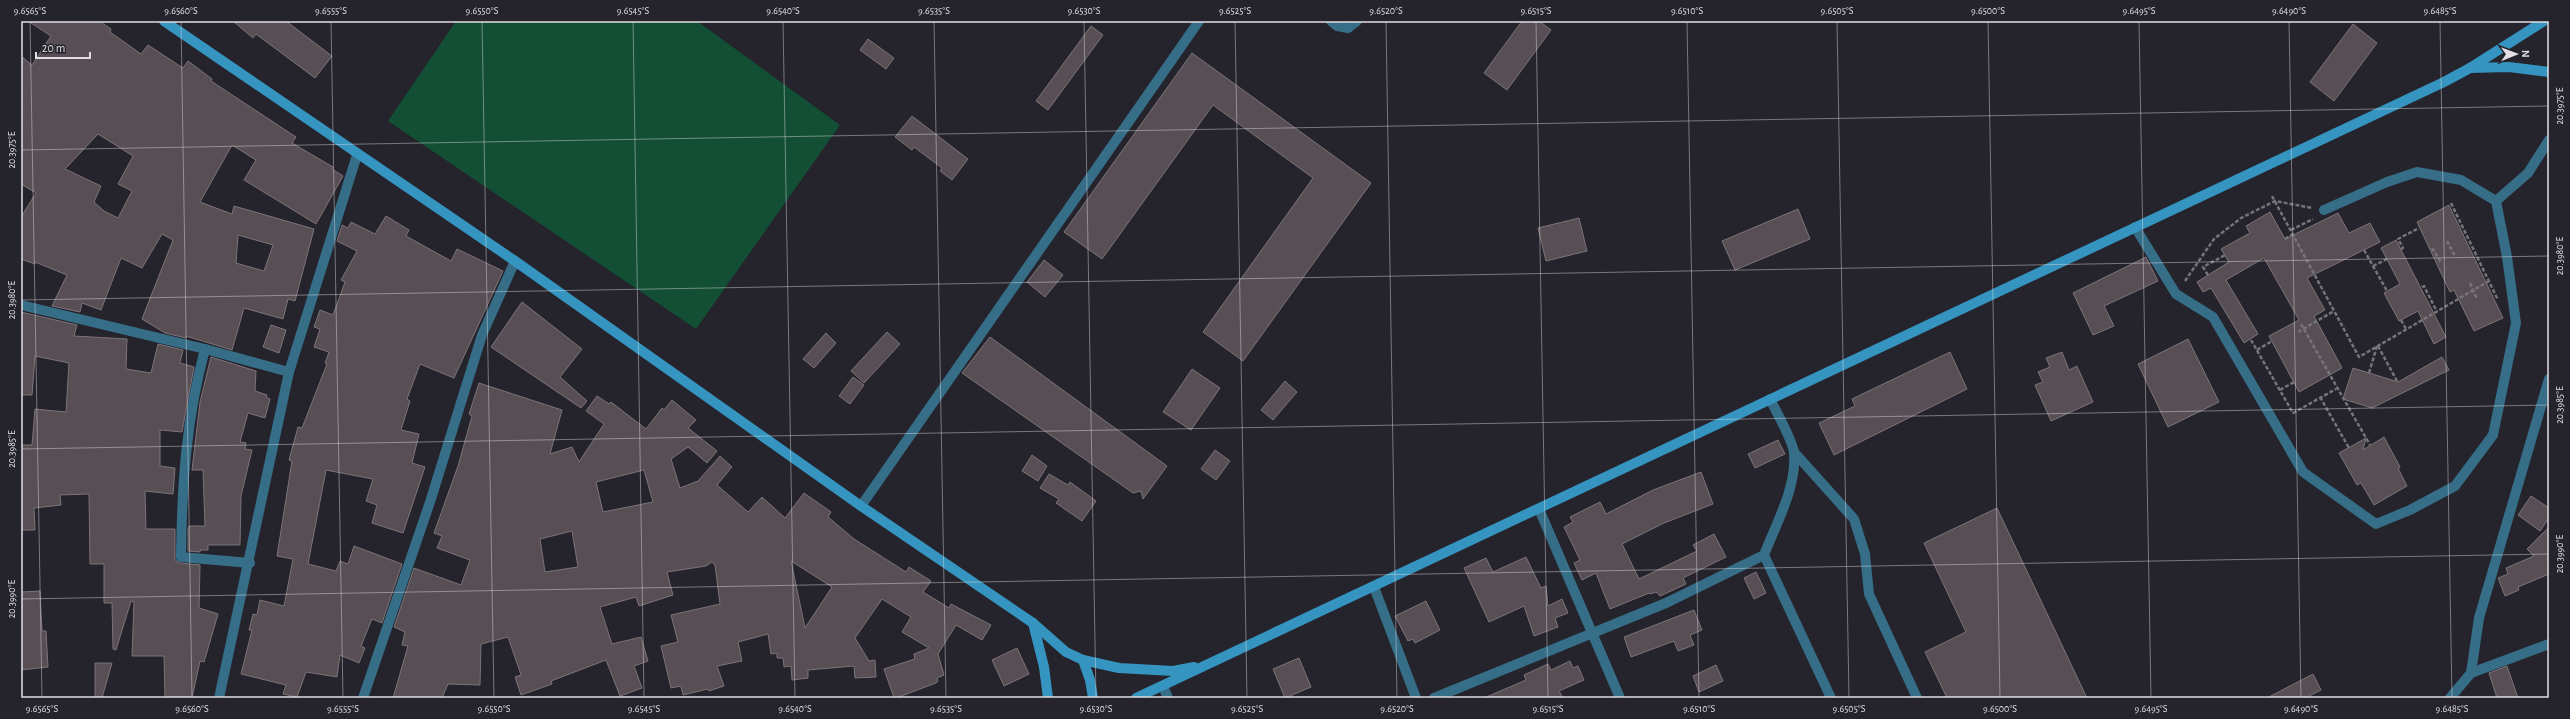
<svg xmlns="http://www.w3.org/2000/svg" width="2570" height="719" font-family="'Alegreya Sans',sans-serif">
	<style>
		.green { fill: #134f35 }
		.building { fill: #584f55; stroke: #7d747a; fill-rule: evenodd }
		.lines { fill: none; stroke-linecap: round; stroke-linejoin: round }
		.path { stroke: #76747b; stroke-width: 2.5; stroke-dasharray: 4 2; stroke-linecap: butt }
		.lane { stroke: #366d87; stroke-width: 10 }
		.street { stroke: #366d87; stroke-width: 10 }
		.secondary { stroke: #3595c0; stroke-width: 10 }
		.ticks { fill: none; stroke: #e1dfe5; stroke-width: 1; stroke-opacity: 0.45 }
		.neatline { fill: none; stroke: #e1dfe5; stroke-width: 1.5 }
		.ticks-label { font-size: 10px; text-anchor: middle; fill: #e1dfe5 }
	</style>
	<rect width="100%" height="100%" fill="#25232b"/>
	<polygon class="green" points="456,21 697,21 840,125 696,329 388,121"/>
	<g class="building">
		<path d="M28,21H99L111,29L110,32L141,54L148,45L183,68L188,61L212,79L211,81L296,137L292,143L333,167L332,169L343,176L316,224L244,180L256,160L232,145L200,202L232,214L234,206L314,229L295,301L288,299L283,319L244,308L232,350L186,336V338L165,333L142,319L173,240L162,234L142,268L121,258L101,310L82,303L80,312L52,306L67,275L35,262V264L21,259V217L36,193L21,184V56L32,65L51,36ZM98,134L133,156L118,184L132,191L118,218L104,211L94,202L101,186L65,169ZM238,235L273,245L264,271L236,263Z"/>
		<polygon points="233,21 286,21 332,56 315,78 256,34 253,38"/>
		<polygon points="1522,21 1539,21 1551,30 1507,90 1484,73"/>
		<polygon points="2353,24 2377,43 2334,101 2310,82"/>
		<polygon points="1091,26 1103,35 1048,110 1036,101"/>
		<polygon points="868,39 894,58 886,69 860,50"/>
		<polygon points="1192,53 1371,183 1243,361 1203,332 1313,178 1213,105 1102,259 1064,232"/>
		<polygon points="912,116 968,159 952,180 940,171 942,168 914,147 912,150 895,137"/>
		<polygon points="2449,205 2503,318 2474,331 2454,290 2450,292 2417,222"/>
		<polygon points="1798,209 1810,239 1735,270 1722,241"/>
		<polygon points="2270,212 2285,239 2338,213 2349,233 2370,223 2380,242 2307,278 2325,310 2314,316 2342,368 2299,392 2269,336 2299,320 2264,258 2226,280 2258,334 2244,343 2211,288 2203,292 2197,282 2229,262 2221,249 2250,233 2246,226"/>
		<polygon points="386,216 409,230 406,236 451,261 457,249 503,271 454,378 420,364 407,399 410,401 401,430 419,434 412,463 425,467 403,533 372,523 377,505 366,501 373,479 326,470 308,564 336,571 340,561 348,564 354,546 402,564 382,623 372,619 361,646 365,648 359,663 340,655 337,677 306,672 297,697 283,694 286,685 241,674 252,630 249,630 253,614 257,615 260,600 284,606 293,559 277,556 292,461 289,460 298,427 302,428 327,364 325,363 329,352 314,347 320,329 314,327 320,310 333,315 345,282 341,280 357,251 337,241 342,225 348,228 351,222 375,234"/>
		<polygon points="1579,218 1587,251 1546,261 1538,228"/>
		<polygon points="2396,240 2446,337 2434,344 2418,311 2399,321 2384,293 2400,284 2381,248"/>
		<polygon points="2146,257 2158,281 2104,306 2114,326 2093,335 2073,293"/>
		<polygon points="1044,260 1063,275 1045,297 1027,282"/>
		<polygon points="522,302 582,349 560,377 587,401 581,408 491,347"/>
		<polygon points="21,312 77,325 74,336 127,339 126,369 151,373 158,344 183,350 180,363 194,367 182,432 160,430 160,466 175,468 173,494 145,491 146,529 175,529 175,560 180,563 200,565 199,608 218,614 204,662 200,661 192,698 165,698 164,656 132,656 134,602 131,601 116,650 113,649 112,603 104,603 104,564 90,564 89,494 60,495 61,505 34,508 35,530 21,530 21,445 32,445 35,409 66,412 69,363 35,356 32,395 21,395"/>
		<polygon points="271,325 286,330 279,353 263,347"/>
		<polygon points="887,332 900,344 864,383 851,371"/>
		<polygon points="826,333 836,343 814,368 803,359"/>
		<polygon points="990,337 1167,466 1143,499 1141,491 1133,493 962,373"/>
		<polygon points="2188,339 2219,402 2168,427 2138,364"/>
		<polygon points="1950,352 1967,389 1834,455 1819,423 1855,406 1852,399"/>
		<polygon points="2062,352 2069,370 2077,366 2093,402 2051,421 2035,385 2043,382 2038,372 2050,367 2046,358"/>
		<polygon points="211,357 256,371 255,391 267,395 266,397 270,399 265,418 248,413 240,442 246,443 245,449 252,450 241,496 240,545 208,545 208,550 200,550 200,552 188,551 188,529 189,526 205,526 203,470 192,470 200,402"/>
		<polygon points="2442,357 2449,370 2372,408 2343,399 2353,368 2398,382"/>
		<polygon points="1192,369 1220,388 1191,430 1163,412"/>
		<polygon points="853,377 864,385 850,404 839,396"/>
		<polygon points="1285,381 1297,392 1273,420 1261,410"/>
		<path d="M479,383L562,410L550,454L572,447L579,462L604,424L586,411L597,396L609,404L611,402L646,429L662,408L664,410L672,400L696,420L688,428L717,451L707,463L688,447L671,459L680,488L698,481L720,456L732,467L717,485L748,512L762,497L785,518L804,493L831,512L828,517L854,539L906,572L909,567L931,581L923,592L949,608L951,604L991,625L982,640L956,625L938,654L944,675L937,678L938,681L936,683L896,698H894L884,669L915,659L914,654L929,648L902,632L911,617L882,599L855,638L869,661L875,660L876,677L855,678L854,666L808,670V678L792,680L791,666L784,667L783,658H777V653L771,654L768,634L738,642L742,661L717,666L724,686L709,691L708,689L683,695L681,686L671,688L661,646L678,642L671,615L720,604L715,565L712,562L706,566L667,572L673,595L639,606L636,597L600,607L612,644L641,637L648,661L634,666L642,688L620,696L606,660L551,681L552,684L521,695L515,677L521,675L508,637L481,644L480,685L448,684L442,698H393L408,646L402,645L405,632L394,627L414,568L461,585L470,560L437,548L442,536L434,533L458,466L472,416L469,414ZM644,470L653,502L603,512L596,482ZM572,531L578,567L545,572L540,539ZM791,561L832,587L805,628Z"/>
		<polygon points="2384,437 2400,467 2398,468 2407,486 2374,505 2361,483 2357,485 2339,453 2366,438 2363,450"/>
		<polygon points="1778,440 1785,454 1755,468 1748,454"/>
		<polygon points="1215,450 1230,461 1216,480 1201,469"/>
		<polygon points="1032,455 1047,466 1038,481 1022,471"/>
		<polygon points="1701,472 1713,504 1664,523 1622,544 1639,579 1697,551 1693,545 1714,534 1726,557 1683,578 1686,584 1660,596 1656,592 1650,594 1649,593 1610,609 1596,573 1582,580 1574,563 1580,560 1564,527 1573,522 1570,517 1600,502 1606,514 1653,490"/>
		<polygon points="1049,474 1068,485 1070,482 1096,501 1082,521 1056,503 1059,499 1040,488"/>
		<polygon points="2531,496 2549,508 2549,518 2540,531 2518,515"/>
		<polygon points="1997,508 2087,698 1947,698 1925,652 1966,632 1924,543"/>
		<polygon points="2549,527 2549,574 2518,587 2519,590 2505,596 2498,578 2508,574 2506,568 2534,556 2527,549"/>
		<polygon points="1526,557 1541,588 1546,586 1548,606 1562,599 1568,613 1555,618 1558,627 1534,636 1524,606 1489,622 1464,568 1486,558 1493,572"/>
		<polygon points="1756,572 1766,593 1754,599 1744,578"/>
		<polygon points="40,591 42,631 46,631 48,667 21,670 21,592"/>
		<polygon points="1426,601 1440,630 1415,643 1413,639 1408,641 1395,616"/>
		<polygon points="1694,610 1702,630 1690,635 1694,645 1678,651 1674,641 1631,657 1624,637"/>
		<polygon points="1017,648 1029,674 1004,686 992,660"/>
		<polygon points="1299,658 1311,687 1285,698 1273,669"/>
		<polygon points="1570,661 1573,668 1578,666 1584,680 1559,691 1563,698 1484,698 1526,680 1524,675 1548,664 1551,670"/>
		<polygon points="95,663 112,663 102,698 95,698"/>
		<polygon points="1716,665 1723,681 1699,692 1693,676"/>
		<polygon points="2507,666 2518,698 2497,698 2489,673"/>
		<polygon points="2313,674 2321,690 2305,698 2267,698"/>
	</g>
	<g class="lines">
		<g class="path">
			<polyline points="2272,196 2359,357 2489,281"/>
			<polyline points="2451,203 2498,300"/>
			<polyline points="2291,230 2313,219"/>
			<polyline points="2285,239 2293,234"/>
			<polyline points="2447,241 2455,256"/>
			<polyline points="2432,248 2441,262"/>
			<polyline points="2401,249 2403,248 2398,239 2419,228"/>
			<polyline points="2364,250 2387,291"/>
			<polyline points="2373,266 2387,259"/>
			<polyline points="2208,275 2203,267 2225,255"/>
			<polyline points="2185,281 2214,239 2241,218 2275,201 2312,208"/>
			<polyline points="2470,283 2477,299"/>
			<polyline points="2422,287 2424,286 2437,312"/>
			<polyline points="2401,320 2406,329"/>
			<polyline points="2301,324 2370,445"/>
			<polyline points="2298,332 2334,311"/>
			<polyline points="2251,340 2293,413 2336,389"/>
			<polyline points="2378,346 2397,381"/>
			<polyline points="2257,350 2272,341"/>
			<polyline points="2369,373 2377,346"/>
			<polyline points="2280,390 2294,382"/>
			<polyline points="2320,397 2349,448"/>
		</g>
		<g class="lane">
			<polyline points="2496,201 2528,173 2549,140"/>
			<polyline points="2135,227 2176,294 2213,317 2303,472 2376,524 2410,510 2455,486 2493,435 2516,323 2507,257 2496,201 2461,180 2417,172 2387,182 2324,210"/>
			<polyline points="1794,452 1854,519 1865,554 1869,594 1917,698"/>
		</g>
		<g class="street">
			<polyline points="1331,21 1337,26 1348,28 1357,21"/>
			<polyline points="21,305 205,349 289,372"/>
			<path d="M205,349C186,420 182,483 181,557L250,563"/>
			<polyline points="861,506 1199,21"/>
			<polyline points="1539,509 1620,698"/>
			<polyline points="1764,555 1831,698"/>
			<polyline points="1374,587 1416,698"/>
			<polyline points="2471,673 2479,618 2549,379"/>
			<polyline points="1163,686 1168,698"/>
			<polyline points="219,698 289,372 357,155"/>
			<polyline points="363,698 430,502 482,335 515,261"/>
			<path d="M1434,698L1666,603L1764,555C1776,524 1797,487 1794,453C1793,441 1776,411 1770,399"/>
			<polyline points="2450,698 2471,673 2549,644"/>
		</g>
		<g class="secondary">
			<polyline points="164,21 515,261 861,506 1033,623 1066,652 1083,660 1119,668 1173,671 1194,667"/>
			<polyline points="2470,68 2509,67 2549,72"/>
			<polyline points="1033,623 1044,667 1048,698"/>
			<polyline points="1083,660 1090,680 1093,698"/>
			<polyline points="1136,698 2444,82 2470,68 2544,21"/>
		</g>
	</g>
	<path class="ticks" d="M30,21L42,698M181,21L192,698M331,21L343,698M482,21L494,698M633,21L644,698M783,21L795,698M934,21L946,698M1084,21L1096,698M1235,21L1247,698M1386,21L1397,698M1536,21L1548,698M1687,21L1699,698M1837,21L1849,698M1988,21L2000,698M2139,21L2151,698M2289,21L2301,698M2440,21L2452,698M21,150L2549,106M21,300L2549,256M21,449L2549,405M21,599L2549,554"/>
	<rect width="2570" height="719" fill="none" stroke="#25232b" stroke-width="44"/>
	<g transform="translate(2516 54) rotate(89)" stroke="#25232b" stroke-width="3" paint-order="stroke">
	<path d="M0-3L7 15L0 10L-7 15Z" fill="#e1dfe5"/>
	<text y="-6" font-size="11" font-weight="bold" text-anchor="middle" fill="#e1dfe5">N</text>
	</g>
	<path d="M36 52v6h54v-6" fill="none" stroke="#e1dfe5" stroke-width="2"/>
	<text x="42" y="52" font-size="12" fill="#e1dfe5" stroke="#25232b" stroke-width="3" paint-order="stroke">20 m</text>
	<rect x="22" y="22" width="2526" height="675" class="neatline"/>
	<g class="ticks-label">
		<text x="30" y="14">9.6565°S</text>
		<text x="181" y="14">9.6560°S</text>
		<text x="331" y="14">9.6555°S</text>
		<text x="482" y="14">9.6550°S</text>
		<text x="633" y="14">9.6545°S</text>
		<text x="783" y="14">9.6540°S</text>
		<text x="934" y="14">9.6535°S</text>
		<text x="1084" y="14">9.6530°S</text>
		<text x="1235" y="14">9.6525°S</text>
		<text x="1386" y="14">9.6520°S</text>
		<text x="1536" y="14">9.6515°S</text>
		<text x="1687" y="14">9.6510°S</text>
		<text x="1837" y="14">9.6505°S</text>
		<text x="1988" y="14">9.6500°S</text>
		<text x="2139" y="14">9.6495°S</text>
		<text x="2289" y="14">9.6490°S</text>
		<text x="2440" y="14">9.6485°S</text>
		<text transform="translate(2559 106) rotate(-90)" y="4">20.3975°E</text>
		<text transform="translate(11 150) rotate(-90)" y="4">20.3975°E</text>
		<text transform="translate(2559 256) rotate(-90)" y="4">20.3980°E</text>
		<text transform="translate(11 300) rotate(-90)" y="4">20.3980°E</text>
		<text transform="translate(2559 405) rotate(-90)" y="4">20.3985°E</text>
		<text transform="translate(11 449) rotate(-90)" y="4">20.3985°E</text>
		<text transform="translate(2559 554) rotate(-90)" y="4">20.3990°E</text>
		<text transform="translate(11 599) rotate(-90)" y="4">20.3990°E</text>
		<text x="42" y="712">9.6565°S</text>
		<text x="192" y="712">9.6560°S</text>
		<text x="343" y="712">9.6555°S</text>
		<text x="494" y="712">9.6550°S</text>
		<text x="644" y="712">9.6545°S</text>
		<text x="795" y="712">9.6540°S</text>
		<text x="946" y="712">9.6535°S</text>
		<text x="1096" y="712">9.6530°S</text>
		<text x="1247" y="712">9.6525°S</text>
		<text x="1397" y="712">9.6520°S</text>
		<text x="1548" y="712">9.6515°S</text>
		<text x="1699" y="712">9.6510°S</text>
		<text x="1849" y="712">9.6505°S</text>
		<text x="2000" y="712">9.6500°S</text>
		<text x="2151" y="712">9.6495°S</text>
		<text x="2301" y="712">9.6490°S</text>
		<text x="2452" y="712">9.6485°S</text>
	</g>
</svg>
